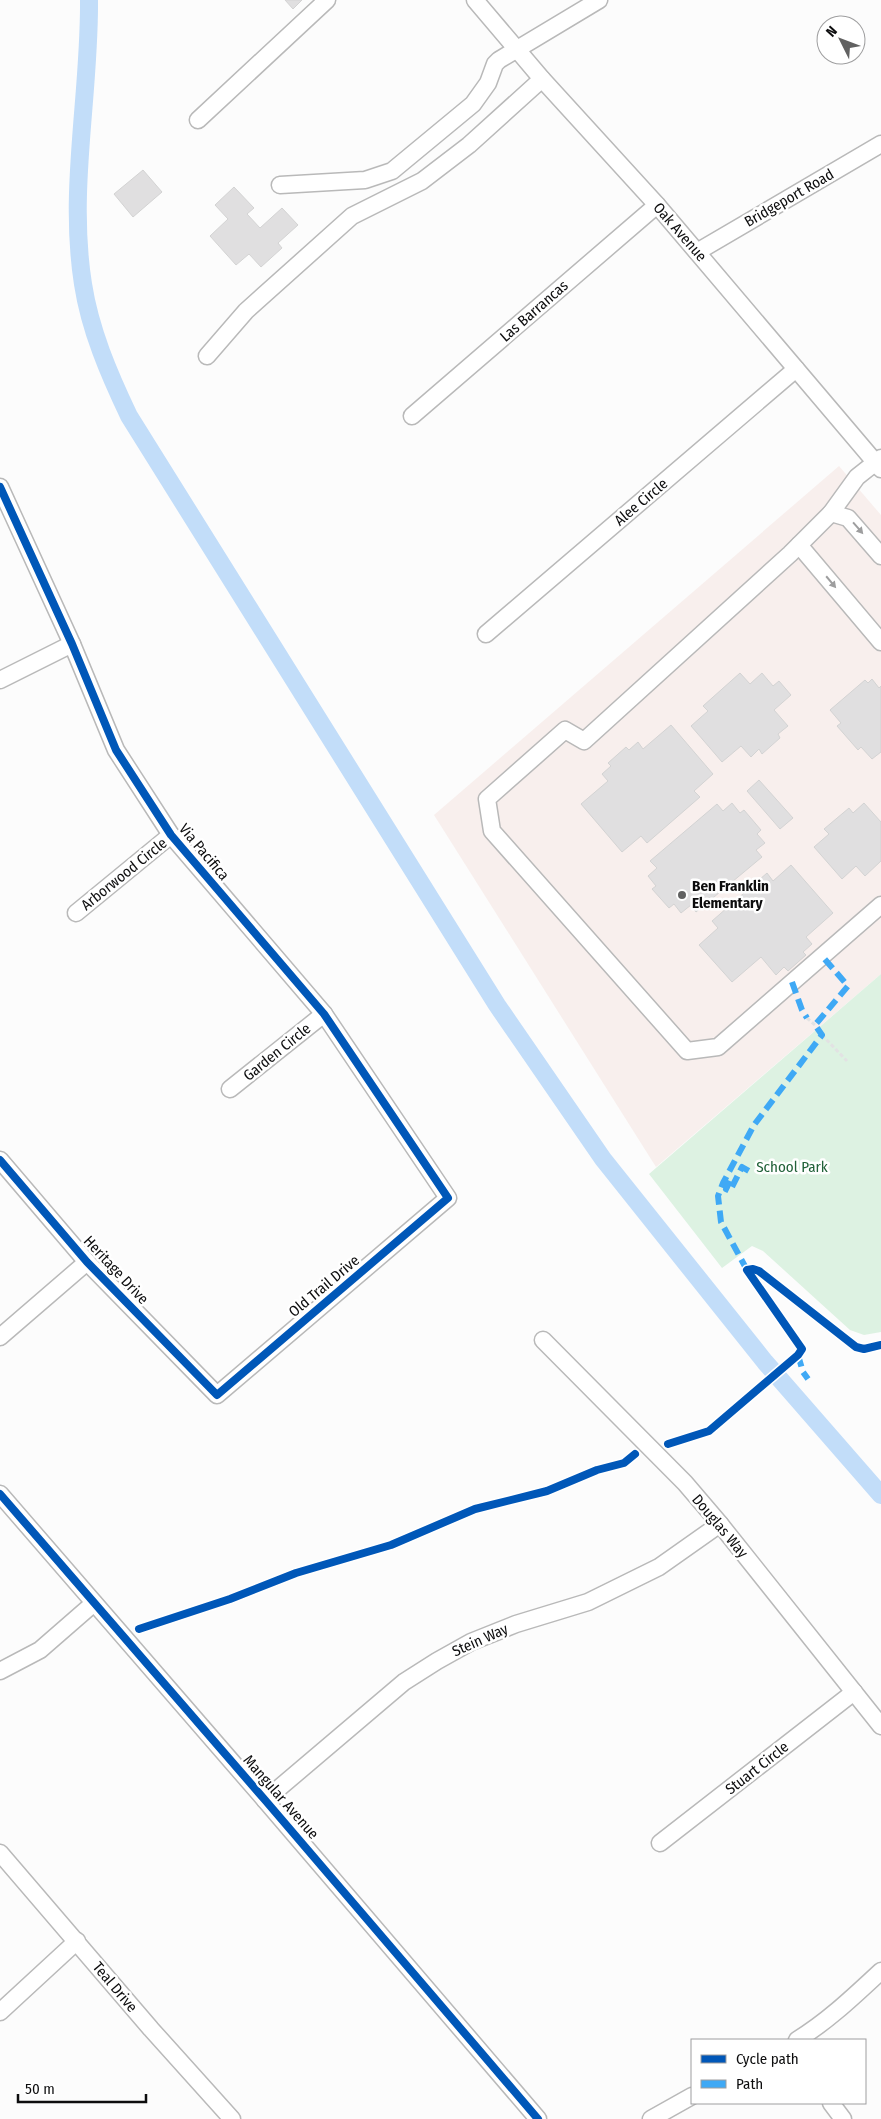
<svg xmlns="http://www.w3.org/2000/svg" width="881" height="2119" font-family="'Fira Sans Condensed',sans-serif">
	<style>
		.education { fill: #f8efed }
		.green { fill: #ddf2e2 }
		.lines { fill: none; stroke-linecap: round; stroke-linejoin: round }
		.canal { stroke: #c2ddf9; stroke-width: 18 }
		.building { fill: #e0dfe0; stroke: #d3d3d3 }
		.minor-casing { stroke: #b9b9b9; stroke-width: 19 }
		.path { stroke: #e2e2e3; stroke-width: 3; stroke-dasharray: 4 2.5; stroke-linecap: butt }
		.minor { stroke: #fff; stroke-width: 16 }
		.quiet { stroke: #3fa9f5; stroke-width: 6; stroke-dasharray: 12 6; stroke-linecap: butt }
		.cycleway-casing { stroke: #fff; stroke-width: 11 }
		.cycleway { stroke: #0057b8; stroke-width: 8 }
		.oneway { fill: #9e9e9f }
		.poi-dot { fill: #616161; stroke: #fff; stroke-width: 2 }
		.labels { text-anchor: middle; stroke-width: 5; stroke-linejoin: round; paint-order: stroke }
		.street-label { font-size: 15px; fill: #0d0d0e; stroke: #fff }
		.poi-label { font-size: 15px; font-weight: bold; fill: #0d0d0e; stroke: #fff; text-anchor: start }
		.park-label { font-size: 15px; fill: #206138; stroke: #fff }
	</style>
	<rect width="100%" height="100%" fill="#fcfcfc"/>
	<polygon class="education" points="839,466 881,515 881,974 656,1167 434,815"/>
	<polygon class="green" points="881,974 881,1332 864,1335 850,1330 763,1251 752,1246 722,1268 649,1174"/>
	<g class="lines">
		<path class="canal" d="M89,0C90,94 68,190 83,284C90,330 109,374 129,416L497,1005L603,1159L765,1362L881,1495"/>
	</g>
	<g class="building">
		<polygon points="285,0 302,0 293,9"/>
		<polygon points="143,170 162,192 133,217 114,194"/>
		<polygon points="234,187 254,208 247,214 260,228 282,208 298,225 278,243 282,248 261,267 249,254 236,265 210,236 228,219 215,205"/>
		<polygon points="740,673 750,684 762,673 773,686 779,681 791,695 774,710 788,726 778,734 780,738 762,754 759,749 751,757 741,746 722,762 691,726 708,711 703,706"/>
		<polygon points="872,679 879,688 881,686 881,752 872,759 861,747 858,750 837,726 841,723 830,710 865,680 868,683"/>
		<polygon points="671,725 713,774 694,791 700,797 647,843 641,836 622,852 581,804 608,781 602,774 611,766 608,763 626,747 629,750 638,742 643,749"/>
		<polygon points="759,780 793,818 780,829 747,791"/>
		<polygon points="732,803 740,813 744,810 761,830 757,834 765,843 756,850 762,857 696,912 691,905 681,913 674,904 669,908 652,889 656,886 648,876 657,868 650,861 717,804 723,811"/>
		<polygon points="864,803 881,822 881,861 865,876 856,866 842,879 814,847 829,834 824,829 849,808 853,813"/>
		<polygon points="791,865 833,913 806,937 812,944 803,952 806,955 788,971 784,967 776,975 761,957 732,982 699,945 718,928 712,921 767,873 773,881"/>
	</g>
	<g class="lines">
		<g class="minor-casing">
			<g id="minor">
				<polyline points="475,0 542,79 657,205 881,469"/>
				<polyline points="198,120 327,0"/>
				<polyline points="280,185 365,180 392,171 473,104 488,83 495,64 499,60 599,0"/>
				<polyline points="697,252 881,144"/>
				<polyline points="207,356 246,311 352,216 422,181 469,145 542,79"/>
				<polyline points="412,416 657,205"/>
				<polyline points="881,458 857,477 831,513 848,518 881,556"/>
				<polyline points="0,487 72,644 116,750 171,835 324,1014 448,1198 217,1395 87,1262 0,1160"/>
				<polyline points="831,513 790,554 584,741 565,730 487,799 492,831 687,1051 718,1047 881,905"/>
				<polyline points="799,545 881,642"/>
				<polyline points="486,634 796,369"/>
				<polyline points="0,680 72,644"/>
				<polyline points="76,913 171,835"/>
				<polyline points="230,1089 324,1014"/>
				<polyline points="0,1337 87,1262"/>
				<polyline points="543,1340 685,1483 720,1524 881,1726"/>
				<polyline points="0,1494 265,1800 538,2119"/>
				<polyline points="0,1671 40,1650 94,1603"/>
				<polyline points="265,1800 404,1682 437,1661 471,1642 516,1624 588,1602 659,1567 720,1524"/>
				<polyline points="660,1843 854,1692"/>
				<polyline points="0,1853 151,2029 232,2119"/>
				<polyline points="0,2012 77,1941"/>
				<path d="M797,2040C828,2021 854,1996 881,1971"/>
				<polyline points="831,2103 843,2119"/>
				<polyline points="651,2119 692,2096"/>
			</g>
		</g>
		<g class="path">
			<polyline points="807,1018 815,1025"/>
			<polyline points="822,1035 847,1061"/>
		</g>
		<use href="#minor" class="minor"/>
		<g class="quiet">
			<polyline points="792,982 802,1010 807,1018"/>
			<polyline points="730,1181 726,1189 730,1191 742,1167 749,1171"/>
			<polyline points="747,1270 721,1222 718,1196 723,1183 754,1125 822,1035 815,1025 848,986 822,956"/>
			<polyline points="798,1355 803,1372 808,1379"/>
		</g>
		<g class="cycleway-casing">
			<g id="cycleway">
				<polyline points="0,487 72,644 116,750 171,835 324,1014 448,1198 217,1395 87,1262 0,1160"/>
				<polyline points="668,1444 709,1431 798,1355 802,1349 747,1270 753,1269 759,1271 856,1347 864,1349 881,1345"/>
				<polyline points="0,1494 265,1800 538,2119"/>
				<polyline points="139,1629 230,1599 296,1573 391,1545 475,1509 547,1491 597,1470 624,1463 635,1454"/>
			</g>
		</g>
		<use href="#cycleway" class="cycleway"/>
	</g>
	<defs><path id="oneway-solid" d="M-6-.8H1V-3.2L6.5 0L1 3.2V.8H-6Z" transform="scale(1.25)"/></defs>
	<g class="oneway">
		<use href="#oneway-solid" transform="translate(858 528) rotate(49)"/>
		<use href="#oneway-solid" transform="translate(831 582) rotate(50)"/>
	</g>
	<circle class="poi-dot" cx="682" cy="895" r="5"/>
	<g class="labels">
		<g class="street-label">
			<text transform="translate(789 198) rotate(-30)" y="5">Bridgeport Road</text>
			<text transform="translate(680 232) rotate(49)" y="5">Oak Avenue</text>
			<text transform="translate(534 311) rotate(-41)" y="5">Las Barrancas</text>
			<text transform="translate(641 502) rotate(-40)" y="5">Alee Circle</text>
			<text transform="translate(204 852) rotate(50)" y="5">Via Pacifica</text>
			<text transform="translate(124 874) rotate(-39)" y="5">Arborwood Circle</text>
			<text transform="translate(277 1052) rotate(-39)" y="5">Garden Circle</text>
			<text transform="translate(116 1270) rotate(47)" y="5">Heritage Drive</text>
			<text transform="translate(324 1286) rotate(-40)" y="5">Old Trail Drive</text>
			<text transform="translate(720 1526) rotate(50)" y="5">Douglas Way</text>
			<text transform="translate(480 1640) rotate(-24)" y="5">Stein Way</text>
			<text transform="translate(757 1768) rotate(-38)" y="5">Stuart Circle</text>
			<text transform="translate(281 1797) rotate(49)" y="5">Mangular Avenue</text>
			<text transform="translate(115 1987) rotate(50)" y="5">Teal Drive</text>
		</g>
		<g class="poi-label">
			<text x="692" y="891">Ben Franklin<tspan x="692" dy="17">Elementary</tspan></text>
		</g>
		<g class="park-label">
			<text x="792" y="1172">School Park</text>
		</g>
	</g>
	<rect x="691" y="2039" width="175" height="65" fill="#ffffff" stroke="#9e9e9f"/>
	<rect x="701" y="2055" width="25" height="8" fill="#0057b8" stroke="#9e9e9f"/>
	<text x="736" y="2064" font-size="15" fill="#0d0d0e">Cycle path</text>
	<rect x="701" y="2080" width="25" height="8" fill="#3fa9f5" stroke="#9e9e9f"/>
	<text x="736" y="2089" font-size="15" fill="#0d0d0e">Path</text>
	<g transform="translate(841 40) rotate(312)"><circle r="24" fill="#ffffff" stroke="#9e9e9f"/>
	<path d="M0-4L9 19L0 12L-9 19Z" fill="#616161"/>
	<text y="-8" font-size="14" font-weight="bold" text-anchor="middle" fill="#0d0d0e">N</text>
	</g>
	<path d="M18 2094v8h128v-8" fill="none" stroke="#0d0d0e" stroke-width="2.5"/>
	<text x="25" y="2094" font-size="15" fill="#0d0d0e" stroke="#ffffff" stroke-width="4" paint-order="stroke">50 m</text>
</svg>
